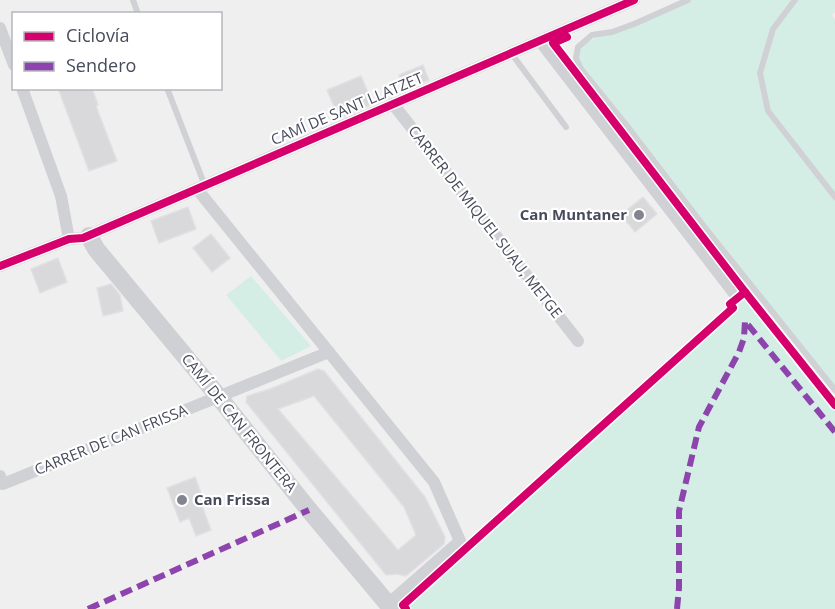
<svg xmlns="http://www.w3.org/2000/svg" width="835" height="609" font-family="'Open Sans',sans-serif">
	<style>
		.green { fill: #d4eee6 }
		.building { fill: #d9d8db; stroke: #e1e0e2; stroke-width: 1.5; fill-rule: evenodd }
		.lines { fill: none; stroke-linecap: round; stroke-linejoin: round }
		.lane { stroke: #d0d1d5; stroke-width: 6 }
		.street { stroke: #d0d1d5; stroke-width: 12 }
		.secondary { stroke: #cfd0d4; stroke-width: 18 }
		.quiet { stroke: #8e44ad; stroke-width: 6; stroke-dasharray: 12 6; stroke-linecap: butt }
		.cycleway-casing { stroke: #fff; stroke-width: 11 }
		.cycleway { stroke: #d6006c; stroke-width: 8 }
		.poi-dot { fill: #82848f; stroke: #fff; stroke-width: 2 }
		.labels { text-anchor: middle; stroke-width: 4.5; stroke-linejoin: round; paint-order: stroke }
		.street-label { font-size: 15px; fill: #474b5b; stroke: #fff }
		.poi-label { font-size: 15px; font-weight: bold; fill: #474b5b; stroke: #fff; text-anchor: end }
	</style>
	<rect width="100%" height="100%" fill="#f0efef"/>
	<g class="green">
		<polygon points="688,0 835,0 835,12 832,15 835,19 835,390 581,69 578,47 605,33"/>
		<polygon points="251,276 311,346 281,361 226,295"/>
		<polygon points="744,295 835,409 835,609 408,609 406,606 736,309 733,304"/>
	</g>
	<g class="building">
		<polygon points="423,65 429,80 405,90 399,75"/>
		<polygon points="361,76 373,104 339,118 327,90"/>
		<polygon points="58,88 92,88 98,105 96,106 117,161 89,171"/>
		<polygon points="643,197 657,214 635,232 621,215"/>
		<polygon points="188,207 196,229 159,243 151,221"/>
		<polygon points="211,234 230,258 212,272 193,248"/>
		<polygon points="58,258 67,282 40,293 31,269"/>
		<polygon points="111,284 120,295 123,311 103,316 97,288"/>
		<path d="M318,369L324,371L425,497L445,537L444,544L406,576L397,574L386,575L246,402L247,396L270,389ZM314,396L404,507L416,535L398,550L278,409Z"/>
		<polygon points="195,477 201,493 198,495 211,530 196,536 189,518 180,522 167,488"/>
	</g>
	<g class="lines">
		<g class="lane">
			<polyline points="133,0 138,14"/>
			<polyline points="688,0 634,24 612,32 592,35 578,47 576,58 581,69 631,131 706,229 835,390"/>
			<polyline points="795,0 773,29 760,73 768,111 835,197"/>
			<polyline points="511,53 566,127"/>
			<polyline points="167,88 205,186"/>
		</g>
		<g class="street">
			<polyline points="0,28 14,65"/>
			<polyline points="540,41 737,297"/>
			<polyline points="22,88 61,196 69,239"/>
			<polyline points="393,104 578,341"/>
			<polyline points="197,189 434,482 460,541 388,604"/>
			<polyline points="0,266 69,239 83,238 634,0"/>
			<polyline points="0,476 3,484 329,352"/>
		</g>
		<polyline class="secondary" points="89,236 96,249 218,396 309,510 392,609"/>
		<g class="quiet">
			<polyline points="88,609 309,510"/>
			<polyline points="677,609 679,588 679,511 699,427 739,352 744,338 745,321 835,432"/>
		</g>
		<g class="cycleway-casing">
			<g id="cycleway">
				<polyline points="567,37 553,43 745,292 835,405"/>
				<polyline points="0,266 69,239 83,238 634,0"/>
				<polyline points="406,609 403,605 733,308 730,304 745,292"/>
			</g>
		</g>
		<use href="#cycleway" class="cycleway"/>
	</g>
	<g class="poi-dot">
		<circle cx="639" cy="215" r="6"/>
		<circle cx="182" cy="500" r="6"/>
	</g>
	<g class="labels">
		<g class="street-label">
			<text transform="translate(347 109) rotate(-23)" y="5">CAMÍ DE SANT LLATZET</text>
			<text transform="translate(485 222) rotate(52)" y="5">CARRER DE MIQUEL SUAU, METGE</text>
			<text transform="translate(239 423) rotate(51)" y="5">CAMÍ DE CAN FRONTERA</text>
			<text transform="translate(111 440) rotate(-22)" y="5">CARRER DE CAN FRISSA</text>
		</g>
		<g class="poi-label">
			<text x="627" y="220">Can Muntaner</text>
			<text x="194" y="505" text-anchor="start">Can Frissa</text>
		</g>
	</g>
	<rect x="12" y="12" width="210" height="78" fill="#ffffff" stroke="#b5b7bd" stroke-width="1.5"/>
	<rect x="24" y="32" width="30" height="9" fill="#d6006c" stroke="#b5b7bd" stroke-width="1.5"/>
	<text x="66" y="42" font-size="18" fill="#474b5b">Ciclovía</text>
	<rect x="24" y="62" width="30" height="9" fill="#8e44ad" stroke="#b5b7bd" stroke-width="1.5"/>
	<text x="66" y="72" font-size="18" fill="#474b5b">Sendero</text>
</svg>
